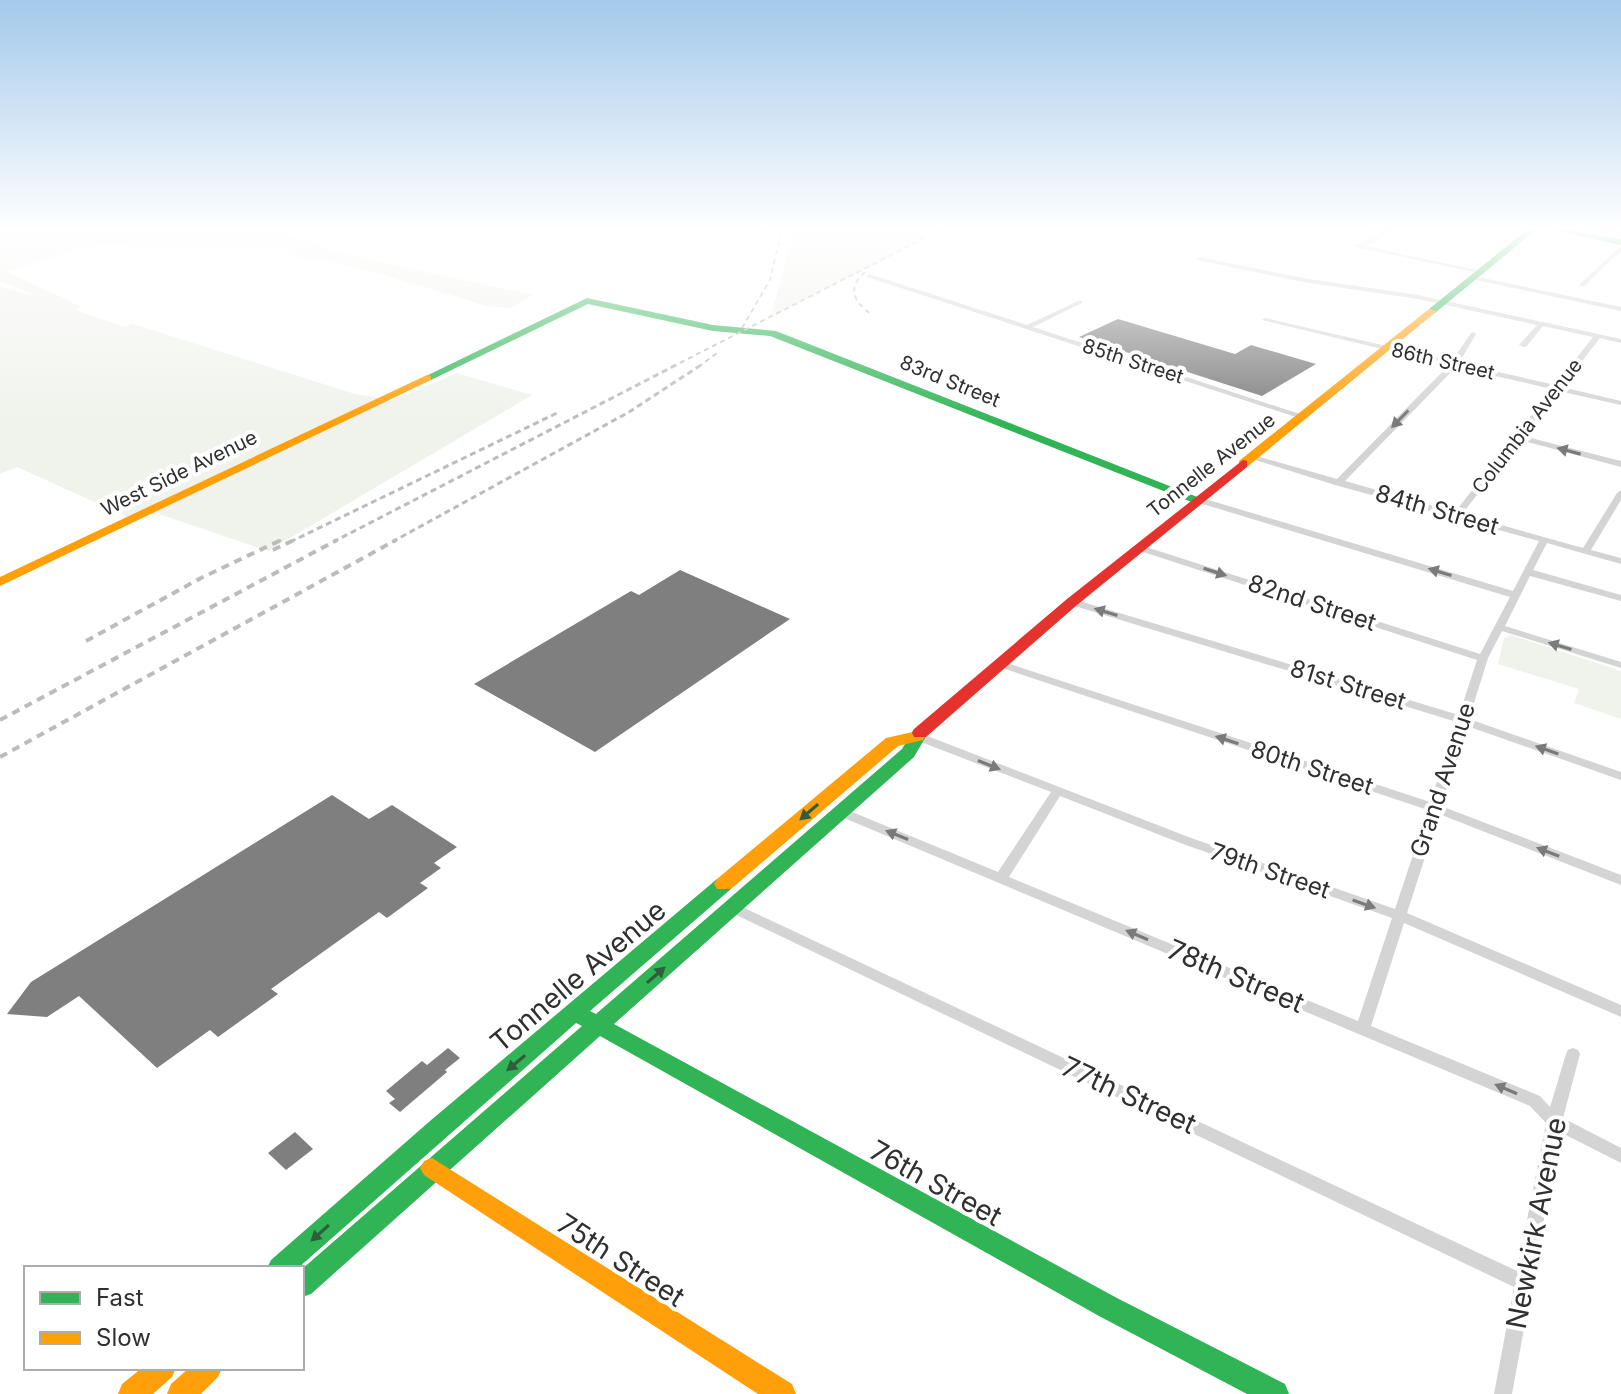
<svg xmlns="http://www.w3.org/2000/svg" width="1621" height="1394" font-family="Inter,sans-serif">
	<style>
		.green { fill: #f0f3ec }
		.building { fill: #7f7f7f }
		.lines { fill: none; stroke-linecap: round; stroke-linejoin: round }
		.street { fill: #d4d4d4; fill-rule: evenodd }
		.fast { fill: #30b455; fill-rule: evenodd }
		.slow { fill: #ff9f0a; fill-rule: evenodd }
		.jam { fill: #e5322d; fill-rule: evenodd }
		.rail-far2 { stroke: #bcbcbc; stroke-width: 2; stroke-dasharray: 5 4; stroke-linecap: butt }
		.rail-far1 { stroke: #bcbcbc; stroke-width: 3; stroke-dasharray: 6 4; stroke-linecap: butt }
		.rail { stroke: #bcbcbc; stroke-width: 4; stroke-dasharray: 8 6; stroke-linecap: butt }
		.oneway { fill: #7a7a7a }
		.oneway2 { fill: #305e3d }
		.labels { text-anchor: middle; stroke-width: 8; stroke-linejoin: round; paint-order: stroke }
		.far-street-label { font-size: 20px; fill: #303030; stroke: #fff }
		.street-label { font-size: 24px; fill: #303030; stroke: #fff }
		.near-street-label { font-size: 28px; fill: #303030; stroke: #fff }
	</style>
	<rect width="100%" height="100%" fill="#fff"/>
	<g class="green">
		<polygon points="0,229 279,229 286,234 346,254 533,295 511,308 486,306 382,274 336,263 285,256 293,252 285,248 103,245 80,248 8,272 82,307 76,310 125,327 133,324 355,394 392,400 457,373 532,395 268,551 150,511 132,519 17,467 0,474 0,287 36,296 0,281"/>
		<polygon points="794,229 921,229 936,232 771,317"/>
		<polygon points="1511,635 1621,671 1621,719 1574,703 1579,689 1498,664 1504,638"/>
	</g>
	<g class="building">
		<polygon points="1118,319 1235,354 1251,345 1316,364 1262,396 1079,337"/>
		<polygon points="680,570 790,619 595,752 474,684 631,591 639,595"/>
		<polygon points="332,795 369,819 392,805 457,847 434,863 441,868 420,883 428,888 387,918 379,912 271,989 278,994 218,1037 210,1030 157,1068 79,996 47,1017 7,1014 31,982"/>
		<polygon points="448,1048 460,1058 445,1070 447,1072 400,1112 389,1103 395,1099 386,1091 422,1061 427,1065"/>
		<polygon points="295,1132 313,1149 286,1170 268,1153"/>
	</g>
	<g class="lines">
		<g class="street">
			<polygon points="1375,229 1381,229 1370,240 1387,229 1393,229 1376,242 1365,246 1486,272 1483,274 1355,247 1355,245 1361,243"/>
			<polygon points="1621,246 1621,251 1584,286 1580,286 1580,284"/>
			<path d="M1199,257L1303,278L1418,295L1621,339V343L1600,338L1562,387L1621,401V405L1559,391L1523,436L1621,461V467L1520,440L1462,514L1583,548L1617,493L1621,490V500L1591,550L1621,558V564L1547,543L1533,570L1621,595V601L1530,576L1505,626L1621,662V668L1502,631L1488,658L1469,719L1621,772V780L1467,726L1441,806L1621,875V885L1439,814L1407,913L1621,1005V1017L1404,923L1371,1026L1540,1096L1550,1107L1566,1054L1568,1050L1573,1048L1578,1050L1580,1054L1563,1118L1621,1148V1163L1560,1132L1512,1394H1494L1514,1287L728,911L726,908L728,905L733,903L738,905L1517,1271L1546,1123L1530,1106L837,815L835,812L837,809H845L998,872L1051,792L913,739L911,736L917,732L1191,838L1395,909L1428,810L996,666L995,664L996,662H1004L1430,802L1457,722L1068,604L1067,602L1068,600H1076L1459,715L1477,660L1137,550L1135,548L1140,545L1143,546L1480,654L1510,597L1196,502L1195,500L1196,498H1202L1513,591L1539,541L1335,485L1249,458L1253,455L1337,479L1449,365L1262,320L1265,318L1452,361L1471,333L1473,332L1476,334L1459,363L1555,385L1593,337L1543,326L1526,347H1523L1519,345L1537,325L1418,299L1303,282L1197,260L1196,259ZM1456,367L1552,389L1455,512L1345,481ZM1060,796L1183,844L1392,918L1358,1021L1009,877Z"/>
			<polygon points="869,274 1027,325 1078,301 1082,301 1082,303 1033,327 1309,417 1302,419 867,277 866,276"/>
			<polygon points="1473,276 1621,307 1621,311 1471,279 1470,278"/>
		</g>
		<g class="fast">
			<polygon points="1528,229 1537,229 1435,313 1429,313 1429,309"/>
			<polygon points="1548,229 1563,229 1621,239 1621,245"/>
			<polygon points="587,298 713,325 776,331 1205,500 1199,504 1194,503 770,336 713,331 588,304 431,380 422,378"/>
			<polygon points="920,728 928,733 914,757 614,1024 1117,1298 1285,1384 1289,1394 1247,1394 1099,1316 600,1036 311,1294 302,1297 302,1269 582,1026 576,1023 298,1268 267,1268 271,1260 430,1121 717,879 731,879 734,884 731,889 590,1011 596,1014 902,749 914,729"/>
		</g>
		<g class="slow">
			<polygon points="1429,309 1437,311 1247,467 1239,467 1239,461"/>
			<polygon points="427,375 431,376 431,380 0,586 0,577"/>
			<polygon points="917,731 925,736 923,740 898,746 731,889 717,889 714,884 717,879 886,738"/>
			<polygon points="432,1158 792,1384 796,1394 758,1394 424,1175 420,1168 424,1161"/>
			<polygon points="142,1368 176,1368 172,1377 153,1394 118,1394 122,1384"/>
			<polygon points="189,1368 222,1368 218,1377 201,1394 167,1394 171,1384"/>
		</g>
		<polygon class="jam" points="1243,460 1247,461 1247,467 1077,605 926,737 914,737 912,733 914,729 1067,599"/>
		<g class="rail-far2">
			<path d="M865,272C847,288 853,301 871,314"/>
			<polyline points="742,328 770,280 782,229"/>
			<polyline points="672,367 942,229"/>
			<polyline points="698,367 720,351"/>
		</g>
		<g class="rail-far1">
			<polyline points="277,542 281,540"/>
			<polyline points="290,542 557,413"/>
			<polyline points="333,542 676,365"/>
			<polyline points="392,542 629,412 701,365"/>
		</g>
		<g class="rail">
			<polyline points="273,550 294,540"/>
			<polyline points="86,641 201,578 281,540"/>
			<polyline points="0,720 337,540"/>
			<polyline points="0,757 396,540"/>
		</g>
	</g>
	<defs><path id="oneway-solid" d="M-6-.8H1V-3.2L6.5 0L1 3.2V.8H-6Z" transform="scale(2)"/></defs>
	<g class="oneway">
		<use href="#oneway-solid" transform="translate(1400 419) rotate(134)"/>
		<use href="#oneway-solid" transform="translate(1569 451) rotate(-165)"/>
		<use href="#oneway-solid" transform="translate(1215 572) rotate(18)"/>
		<use href="#oneway-solid" transform="translate(1440 572) rotate(-163)"/>
		<use href="#oneway-solid" transform="translate(1106 612) rotate(-163)"/>
		<use href="#oneway-solid" transform="translate(1560 646) rotate(-163)"/>
		<use href="#oneway-solid" transform="translate(1227 740) rotate(-162)"/>
		<use href="#oneway-solid" transform="translate(1547 750) rotate(-161)"/>
		<use href="#oneway-solid" transform="translate(989 765) rotate(22)"/>
		<use href="#oneway-solid" transform="translate(897 835) rotate(-158)"/>
		<use href="#oneway-solid" transform="translate(1548 852) rotate(-159)"/>
		<use href="#oneway-solid" transform="translate(1364 904) rotate(19)"/>
		<use href="#oneway-solid" transform="translate(1137 935) rotate(-157)"/>
		<use href="#oneway-solid" transform="translate(1506 1089) rotate(-157)"/>
	</g>
	<g class="oneway2">
		<use href="#oneway-solid" transform="translate(809 812) rotate(139)"/>
		<use href="#oneway-solid" transform="translate(656 975) rotate(-41)"/>
		<use href="#oneway-solid" transform="translate(516 1063) rotate(140)"/>
		<use href="#oneway-solid" transform="translate(320 1233) rotate(138)"/>
	</g>
	<linearGradient id="sky" x2="0" y2="1"><stop stop-color="#a3c9ea"/><stop offset="0.54" stop-color="#fff"/><stop offset="1" stop-color="#fff" stop-opacity="0"/></linearGradient>
	<rect width="1621" height="424" fill="url(#sky)"/>
	<g class="labels">
		<g class="far-street-label">
			<text transform="translate(1133 361) rotate(18)" y="7">85th Street</text>
			<text transform="translate(1443 361) rotate(13)" y="7">86th Street</text>
			<text transform="translate(950 381) rotate(22)" y="7">83rd Street</text>
			<text transform="translate(1527 426) rotate(-52)" y="7">Columbia Avenue</text>
			<text transform="translate(1211 465) rotate(-38)" y="7">Tonnelle Avenue</text>
			<text transform="translate(179 473) rotate(-26)" y="7">West Side Avenue</text>
		</g>
		<g class="street-label">
			<text transform="translate(1437 510) rotate(16)" y="8">84th Street</text>
			<text transform="translate(1312 603) rotate(18)" y="8">82nd Street</text>
			<text transform="translate(1348 685) rotate(17)" y="8">81st Street</text>
			<text transform="translate(1312 768) rotate(18)" y="8">80th Street</text>
			<text transform="translate(1443 780) rotate(-72)" y="8">Grand Avenue</text>
			<text transform="translate(1270 871) rotate(19)" y="8">79th Street</text>
		</g>
		<g class="near-street-label">
			<text transform="translate(578 976) rotate(-40)" y="10">Tonnelle Avenue</text>
			<text transform="translate(1236 976) rotate(23)" y="10">78th Street</text>
			<text transform="translate(1129 1095) rotate(25)" y="10">77th Street</text>
			<text transform="translate(936 1183) rotate(29)" y="10">76th Street</text>
			<text transform="translate(1536 1223) rotate(-79)" y="10">Newkirk Avenue</text>
			<text transform="translate(621 1260) rotate(33)" y="10">75th Street</text>
		</g>
	</g>
	<rect x="24" y="1266" width="280" height="104" fill="#ffffff" stroke="#acacac" stroke-width="2"/>
	<rect x="40" y="1292" width="40" height="12" fill="#30b455" stroke="#acacac" stroke-width="2"/>
	<text x="96" y="1306" font-size="24" fill="#303030">Fast</text>
	<rect x="40" y="1332" width="40" height="12" fill="#ff9f0a" stroke="#acacac" stroke-width="2"/>
	<text x="96" y="1346" font-size="24" fill="#303030">Slow</text>
</svg>
